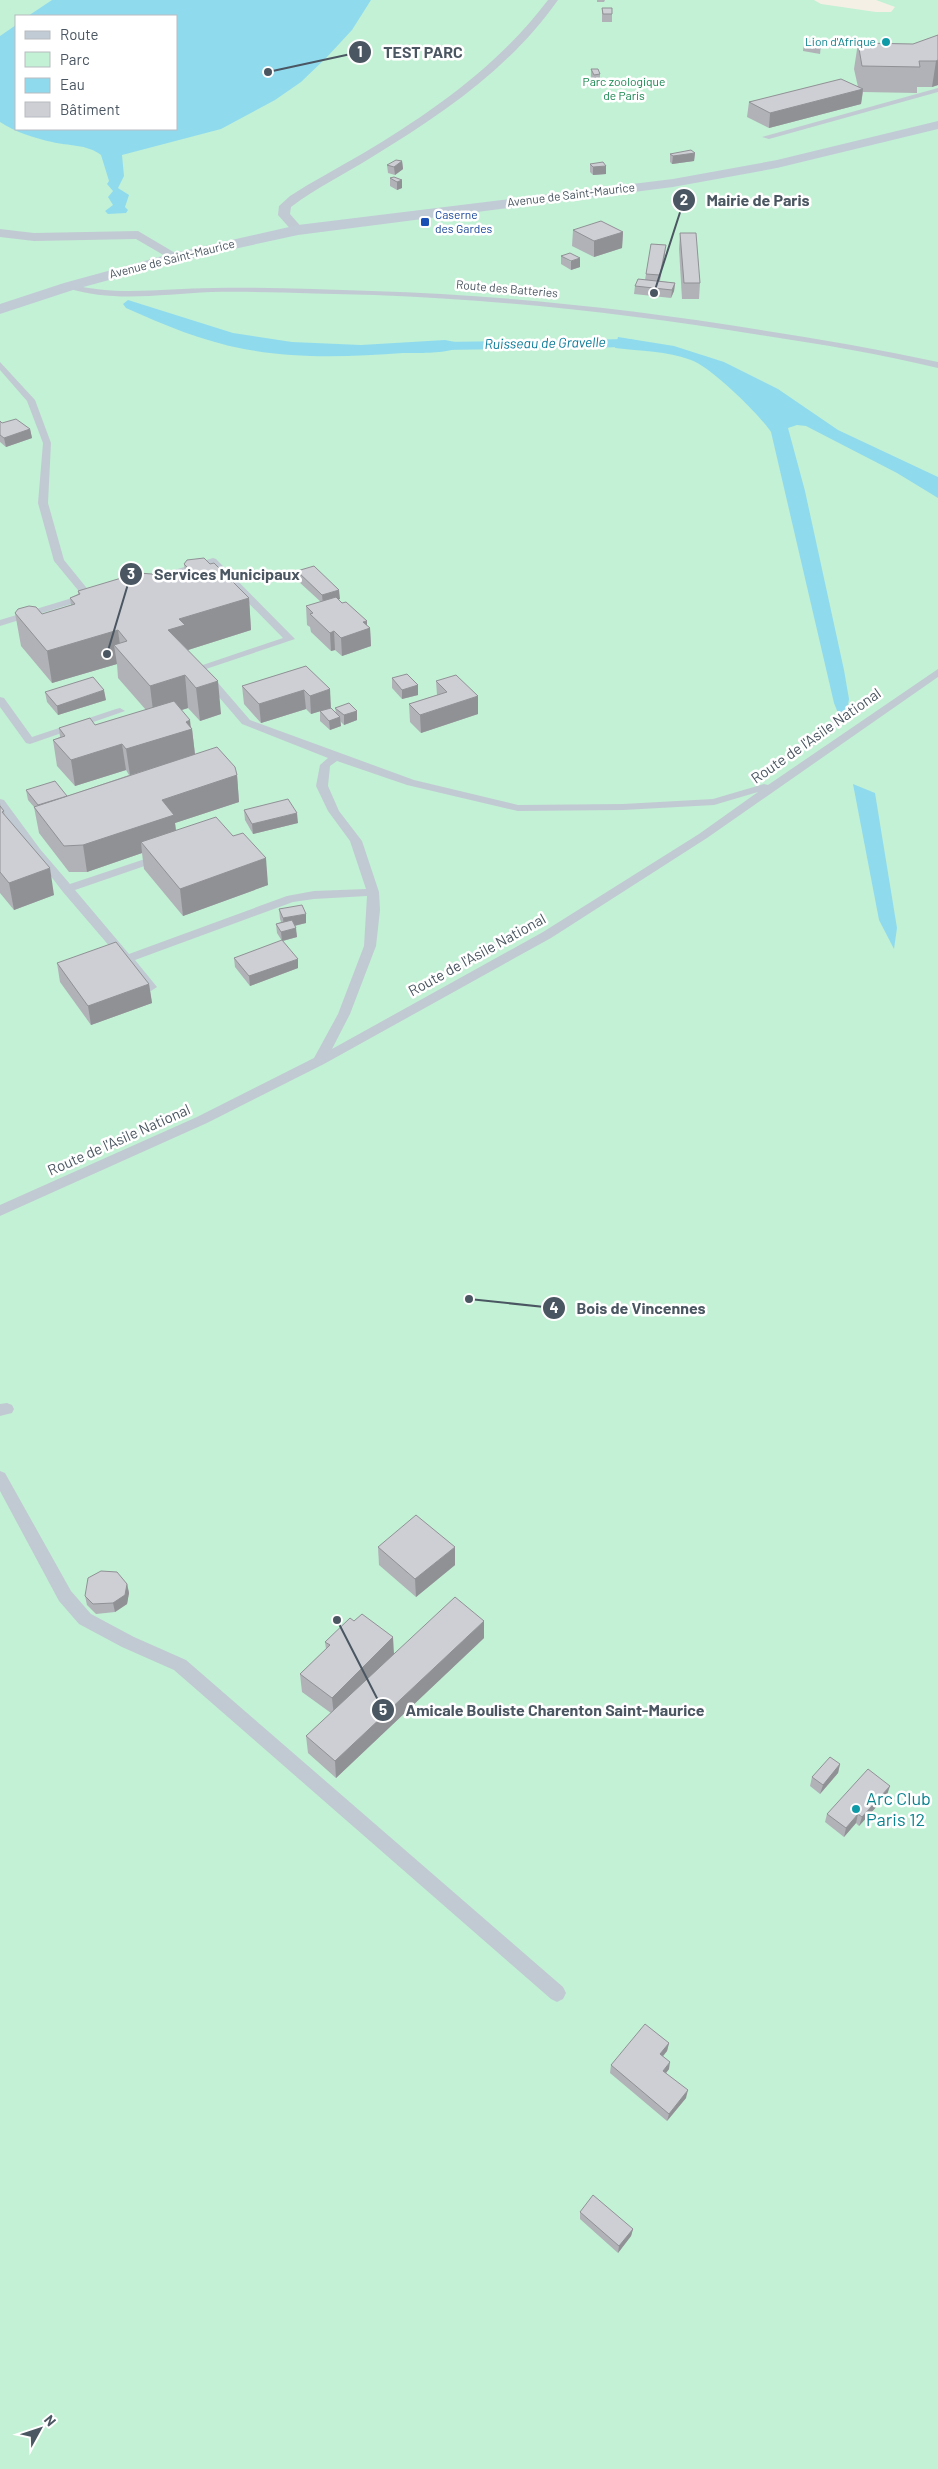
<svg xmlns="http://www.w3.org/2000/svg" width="938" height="2469" font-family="Barlow,sans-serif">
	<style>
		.green { fill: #c3f1d5; fill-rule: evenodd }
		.sand { fill: #f5f0e5 }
		.water { fill: #90daee }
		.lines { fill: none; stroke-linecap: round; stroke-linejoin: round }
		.stream { stroke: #90daee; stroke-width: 8 }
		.service { fill: #c1cad2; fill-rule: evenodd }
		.pedestrian { fill: #c1cad2; fill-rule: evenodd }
		.secondary { fill: #c1cbd6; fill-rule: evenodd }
		.wall { fill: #b0b2b7 }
		.shaded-wall { fill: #909195 }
		.building { fill: #cdcfd5; stroke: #909195 }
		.culture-dot { fill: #0f9aa8; stroke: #fff; stroke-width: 2 }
		.transit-dot { fill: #1a4fb4; stroke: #fff; stroke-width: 2 }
		.labels { text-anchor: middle; stroke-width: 5; stroke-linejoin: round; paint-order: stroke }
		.far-culture-label { font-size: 12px; fill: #0d838f; stroke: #fff; text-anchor: end }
		.far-park-label { font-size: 12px; fill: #17864f; stroke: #fff }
		.far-street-label { font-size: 12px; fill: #4a5661; stroke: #fff }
		.far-transit-label { font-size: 12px; fill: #164399; stroke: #fff; text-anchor: start }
		.far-water-label { font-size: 14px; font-style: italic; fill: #0c7c9b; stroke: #fff }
		.street-label { font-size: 15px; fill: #4a5661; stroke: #fff }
		.near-culture-label { font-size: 18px; fill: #0d838f; stroke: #fff; text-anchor: start }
		.leader { fill: none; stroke: #4a5661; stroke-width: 2 }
		.callout-dot { fill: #4a5661; stroke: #fff; stroke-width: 2 }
		.mark-label { font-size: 15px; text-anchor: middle; font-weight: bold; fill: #fff }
		.callout-label { font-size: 16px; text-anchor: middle; font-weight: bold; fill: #4a5661; stroke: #fff; stroke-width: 5; stroke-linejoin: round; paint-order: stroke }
	</style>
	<rect width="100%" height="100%" fill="#f5f3f3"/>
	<path class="green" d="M0,0H938V2469H0ZM16,16H176V129H16Z"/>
	<polygon class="sand" points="814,0 876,0 895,7 891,12 876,12 821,4"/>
	<g class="water">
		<path d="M52,0H371L352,30L327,57L301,82L275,100L221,129L122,155L124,176L118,188L129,195L125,207L128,210L126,213L108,214L105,211L113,205L108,197L113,191L107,184L109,181L101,155C87,144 68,146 52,142C34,138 15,132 0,122V36L16,25V129H176V16H28Z"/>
		<path d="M128,300L233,333L292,342L361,345L445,340L455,342L459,347C448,354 416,353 403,353C351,357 295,359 244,349C202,341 164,325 126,308L123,304Z"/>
		<path d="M618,337L674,346L724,362L778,389L838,430L938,477V498L897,473L806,426L797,425L788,428L805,491L844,670L849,699L848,705L855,713L843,719L840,718L834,703L771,432C759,414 711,367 691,360C667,351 640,351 615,348Z"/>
		<polygon points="853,784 875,793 897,928 894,949 879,920"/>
	</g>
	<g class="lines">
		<polyline class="stream" points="441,346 630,343"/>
		<g class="service">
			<polygon points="938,88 938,92 769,139 762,137"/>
			<path d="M70,284C118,297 165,288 214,288C267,287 319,289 372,291C503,295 632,309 761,330C820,339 879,349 938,362V368C879,354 820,344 760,335C632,314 504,300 375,295C320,294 266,291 211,292C163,294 114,303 67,288V284Z"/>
			<polygon points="0,362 35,400 51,443 48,503 64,560 94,597 0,626 0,620 82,595 54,561 38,503 43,443 27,401 0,370"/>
			<path d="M213,558L216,559L295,639L206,669L250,720L414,780L518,805L623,804L713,799L764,784L768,785L938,669V677L707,838L551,938L324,1064L207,1123L0,1216V1205L197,1117L314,1058L338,1014L364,946L367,896L314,899L293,902L135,960L157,987L151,991L147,990L63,892L0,810V799L4,800L40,849L70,884L157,855H165V859L75,890L129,954L287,896L314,891L366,889L350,841L328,811L316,786L320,765L328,758L242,724L194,668L283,638L211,565L138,586L133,583ZM337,761L407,785L518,811L623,810L714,805L758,792L699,834L543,932L332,1049L350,1014L376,946L380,910L379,892L362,841L339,811L328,786L330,766Z"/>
			<polygon points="0,697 4,698 32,737 116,709 120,708 125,711 30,744 26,743 0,707"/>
			<polygon points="7,1403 12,1405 14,1409 12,1413 0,1416 0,1404"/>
			<polygon points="0,1471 5,1473 71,1591 91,1614 134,1637 186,1660 563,1987 566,1993 563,1999 557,2002 551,1999 174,1670 122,1647 79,1624 59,1601 0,1491"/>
		</g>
		<g class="pedestrian">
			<path d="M548,0H558C510,68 443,114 372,157C345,174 316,188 291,207L290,214L304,230L302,233H294L278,215L279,206L290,196C313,181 338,168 362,154C432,112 498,66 548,0Z"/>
			<polygon points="0,229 34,233 138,231 182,257 180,260 172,260 136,239 34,241 0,237"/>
		</g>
		<polygon class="secondary" points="938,121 938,129 777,168 673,187 298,235 179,261 76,289 0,314 0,304 64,283 170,254 298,225 673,179 777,160"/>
	</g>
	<g class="wall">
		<polygon points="597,0 605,0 604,2 597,2"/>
		<polygon points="602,8 612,14 612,22 602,22"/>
		<polygon points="938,35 938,85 932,87 917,87 917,93 863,92 861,104 769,128 747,117 749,102 858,87 854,69 858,43 913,44"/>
		<polygon points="804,43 821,45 820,54 803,51"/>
		<polygon points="591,69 600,74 600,82 593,82 591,76"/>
		<polygon points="695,153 694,161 672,164 670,162 670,154"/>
		<polygon points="402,161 403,169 395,175 388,173 387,165"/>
		<polygon points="590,164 606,166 606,174 593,175 590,172"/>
		<polygon points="390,178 402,180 402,188 397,190 390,186"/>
		<polygon points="573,230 623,232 622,248 594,257 572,246"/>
		<polygon points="680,233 700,283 699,299 682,299 679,249"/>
		<polygon points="665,253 660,281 675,283 674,291 671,298 634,294 635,286 645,280 646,274"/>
		<polygon points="561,256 580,267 571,270 561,264"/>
		<polygon points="0,421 2,423 30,429 32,438 6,447 0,442"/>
		<polygon points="184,564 210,564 249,598 251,630 188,650 221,714 200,721 188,708 181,710 192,729 195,754 237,775 239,802 175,823 176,830 268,885 183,916 144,869 142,853 87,872 69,872 39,833 34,807 28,800 26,790 67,796 129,775 126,770 75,786 57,766 53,740 60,737 59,728 95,725 146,710 118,678 117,664 52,683 21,646 15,613 42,614 71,605 70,598 78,594 78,591 157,580 185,571"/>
		<polygon points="297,571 340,599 338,599 370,628 371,646 342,656 335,650 331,651 311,632 310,627 307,625 306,606 321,602 298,581"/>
		<polygon points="306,666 331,708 336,713 335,708 357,711 357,720 344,725 340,721 341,726 330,730 320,721 320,711 311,714 306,709 261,723 244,704 242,686"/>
		<polygon points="392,678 418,685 418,695 402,699 392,688"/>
		<polygon points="436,681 478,714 421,733 410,722 409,704 437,695"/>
		<polygon points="45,692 106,700 58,715 47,702"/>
		<polygon points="0,803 1,807 4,811 5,816 54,895 14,910 0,893"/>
		<polygon points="244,810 298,823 253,834 245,820"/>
		<polygon points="279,909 306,923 295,926 297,937 283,941 298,968 250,986 235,967 234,958 282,941 277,933 276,924 281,922 280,919"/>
		<polygon points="57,963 149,984 152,1003 91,1025 60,982"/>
		<polygon points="378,1547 455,1565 416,1597 379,1565"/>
		<polygon points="127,1584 129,1593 127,1604 115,1612 96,1614 87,1605 85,1596"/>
		<polygon points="484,1638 336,1778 308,1753 306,1736 331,1713 302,1692 300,1674 326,1649 325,1642 394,1654"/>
		<polygon points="840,1764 838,1773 820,1794 810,1786 812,1777"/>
		<polygon points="887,1795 859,1826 856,1823 844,1837 825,1822 827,1814"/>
		<polygon points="669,2043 667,2051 663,2056 669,2069 666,2073 686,2098 667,2121 610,2073 611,2065"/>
		<polygon points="580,2212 633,2229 631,2236 618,2253 580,2219"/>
	</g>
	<g class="shaded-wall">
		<polygon points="938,60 938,85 932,87 936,61"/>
		<polygon points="863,89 861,104 769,128 770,113"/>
		<polygon points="695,153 694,161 672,164 673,156"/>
		<polygon points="402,161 403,169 395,175 394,167"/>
		<polygon points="606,166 606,174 593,175 593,167"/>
		<polygon points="402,180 402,188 397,190 397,182"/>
		<polygon points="623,232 622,248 594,257 594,241"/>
		<polygon points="666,245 665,253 659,283 660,275"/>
		<polygon points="580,258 580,267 571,270 571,261"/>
		<polygon points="675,283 674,291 671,298 672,290"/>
		<polygon points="30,429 32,438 6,447 4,438"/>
		<polygon points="339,590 340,599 323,604 322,595"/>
		<polygon points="249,598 251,630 188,650 168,630 179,619"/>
		<polygon points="367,621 367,629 370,628 371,646 342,656 341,638 363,622"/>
		<polygon points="118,630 121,653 114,645 117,664 52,683 47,651"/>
		<polygon points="334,631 335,650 331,651 330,633"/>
		<polygon points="185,675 188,708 154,719 150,686"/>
		<polygon points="218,681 221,714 200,721 196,688"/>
		<polygon points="418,685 418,695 402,699 402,690"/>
		<polygon points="330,689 331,708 311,714 310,696"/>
		<polygon points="104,690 106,700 58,715 57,706"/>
		<polygon points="304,690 306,709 261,723 259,704"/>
		<polygon points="478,696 478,714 421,733 420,715"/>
		<polygon points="357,711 357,720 344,725 344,715"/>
		<polygon points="340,717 341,726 330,730 329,721"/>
		<polygon points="190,720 191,729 192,729 195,755 130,775 126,749"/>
		<polygon points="122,744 126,770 75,786 71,760"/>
		<polygon points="237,775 239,802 175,823 177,841 141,842 142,853 87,872 83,845 162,800"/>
		<polygon points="297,813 298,823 253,834 252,824"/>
		<polygon points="266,858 268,885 183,916 180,889"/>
		<polygon points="50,868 54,895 14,910 9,883"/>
		<polygon points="306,914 306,923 284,928 283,918"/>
		<polygon points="296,928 297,937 282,941 281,932"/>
		<polygon points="298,959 298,968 250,986 249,976"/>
		<polygon points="149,984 152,1003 91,1025 88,1006"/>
		<polygon points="455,1547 455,1565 416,1597 415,1579"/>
		<polygon points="127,1584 129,1593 127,1604 115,1612 113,1603"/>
		<polygon points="484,1621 484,1638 336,1778 335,1761"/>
		<polygon points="393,1637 394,1654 334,1716 332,1698"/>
		<polygon points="840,1764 838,1773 820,1794 823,1785"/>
		<polygon points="890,1786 887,1795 859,1826 862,1817"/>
		<polygon points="858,1814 856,1823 844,1837 846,1828"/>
		<polygon points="669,2043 667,2051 659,2061 660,2054"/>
		<polygon points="670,2062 669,2069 662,2078 663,2071"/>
		<polygon points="688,2090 686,2098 667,2121 669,2114"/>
		<polygon points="633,2229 631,2236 618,2253 619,2246"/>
	</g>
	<g class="building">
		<polygon points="602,8 612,8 612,14 603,14"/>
		<polygon points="938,35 938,60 936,61 919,61 920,67 862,66 858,43 913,44"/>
		<polygon points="807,41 821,45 820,47 804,43"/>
		<polygon points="591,69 598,69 600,74 594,75"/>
		<polygon points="841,79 863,89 770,113 749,102"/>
		<polygon points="691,150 695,153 673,156 670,154"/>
		<polygon points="396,160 402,161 394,167 387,165"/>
		<polygon points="603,162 606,166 593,167 590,164"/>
		<polygon points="394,177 402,180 397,182 390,178"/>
		<polygon points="601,221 623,232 594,241 573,230"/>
		<polygon points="680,233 696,233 700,283 684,283"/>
		<polygon points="651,244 666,245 660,275 646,274"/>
		<polygon points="570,253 580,258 571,261 561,256"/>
		<polygon points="638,279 675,283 672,290 635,286"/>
		<polygon points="16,419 30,429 4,438 0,435 0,421 2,423"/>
		<polygon points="204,558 210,564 214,563 249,598 179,619 185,625 168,630 218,681 196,688 185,675 150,686 114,645 127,641 118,630 47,651 15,613 18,609 29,606 36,607 42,614 75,604 70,598 80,594 78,591 138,573 152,574 157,580 190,570 184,564 187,560"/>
		<polygon points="314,566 339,590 322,595 297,571"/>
		<polygon points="336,597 342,603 346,602 367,621 363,622 370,628 341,638 334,631 330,633 310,614 313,613 306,606"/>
		<polygon points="306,666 330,689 310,696 304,690 259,704 242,686"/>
		<polygon points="407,674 418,685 402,690 392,678"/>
		<polygon points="456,675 478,696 420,715 409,704 447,692 436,681"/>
		<polygon points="93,677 104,690 57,706 45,692"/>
		<polygon points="174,701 190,720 186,722 192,729 126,749 122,744 71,760 53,740 65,736 59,728 90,718 95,725"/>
		<polygon points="349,703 357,711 344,715 335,708"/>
		<polygon points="331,708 340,717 329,721 320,711"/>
		<polygon points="217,747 235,767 237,775 162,800 174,815 83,845 64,846 34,807"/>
		<polygon points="55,781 67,796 38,805 26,790"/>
		<polygon points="288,799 297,813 252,824 244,810"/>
		<polygon points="0,806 4,811 2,812 50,868 9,883 0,872"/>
		<polygon points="216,817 233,836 243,833 266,858 180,889 141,842"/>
		<polygon points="302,905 306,914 283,918 279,909"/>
		<polygon points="292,920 296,928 281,932 276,924"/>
		<polygon points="282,940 298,959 249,976 234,958"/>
		<polygon points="116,942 149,984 88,1006 57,963"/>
		<polygon points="416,1515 455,1547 415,1579 378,1547"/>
		<polygon points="101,1571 117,1572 127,1584 125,1595 113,1603 93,1604 85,1596 88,1578"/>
		<polygon points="455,1597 484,1621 335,1761 306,1736"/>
		<polygon points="362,1614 393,1637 332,1698 300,1674 330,1645 325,1642 350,1618 354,1621"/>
		<polygon points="830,1757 840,1764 823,1785 812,1777"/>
		<polygon points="868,1769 890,1786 862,1817 858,1814 846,1828 827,1814"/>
		<polygon points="645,2024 669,2043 660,2054 670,2062 663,2071 688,2090 669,2114 611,2065"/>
		<polygon points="593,2195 633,2229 619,2246 580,2212"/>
	</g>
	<g class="culture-dot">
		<circle cx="886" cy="42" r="5"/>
		<circle cx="856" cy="1809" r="5"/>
	</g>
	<rect class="transit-dot" x="420" y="217" width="10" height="10" rx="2.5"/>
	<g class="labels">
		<g class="far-culture-label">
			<text x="876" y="46">Lion d'Afrique</text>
		</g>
		<g class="far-park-label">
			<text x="624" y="86">Parc zoologique<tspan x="624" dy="14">de Paris</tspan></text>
		</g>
		<g class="far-street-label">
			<text transform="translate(571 195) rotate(-7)" y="4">Avenue de Saint-Maurice</text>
			<text transform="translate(172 259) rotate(-14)" y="4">Avenue de Saint-Maurice</text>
			<text transform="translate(507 289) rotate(5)" y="4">Route des Batteries</text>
		</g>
		<g class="far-transit-label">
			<text x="435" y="219">Caserne<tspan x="435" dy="14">des Gardes</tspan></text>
		</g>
		<g class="far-water-label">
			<text transform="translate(545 343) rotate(-1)" y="5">Ruisseau de Gravelle</text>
		</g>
		<g class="street-label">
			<text transform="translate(816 736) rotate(-35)" y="5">Route de l'Asile National</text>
			<text transform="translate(477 955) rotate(-29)" y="5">Route de l'Asile National</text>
			<text transform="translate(119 1140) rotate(-24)" y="5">Route de l'Asile National</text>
		</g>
		<g class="near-culture-label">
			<text x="866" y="1805">Arc Club<tspan x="866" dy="21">Paris 12</tspan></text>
		</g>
	</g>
	<path class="leader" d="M268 72L360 52M654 293L684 200M107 654L131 574M469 1299L554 1308M337 1620L383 1710"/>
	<g class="callout-dot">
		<circle cx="268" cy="72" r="5"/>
		<circle cx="654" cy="293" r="5"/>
		<circle cx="107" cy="654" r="5"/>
		<circle cx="469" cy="1299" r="5"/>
		<circle cx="337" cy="1620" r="5"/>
		<circle cx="360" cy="52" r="12"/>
		<circle cx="684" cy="200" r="12"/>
		<circle cx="131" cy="574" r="12"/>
		<circle cx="554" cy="1308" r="12"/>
		<circle cx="383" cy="1710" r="12"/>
	</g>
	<g class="mark-label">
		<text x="360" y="57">1</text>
		<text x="684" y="205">2</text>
		<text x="131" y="579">3</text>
		<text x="554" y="1313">4</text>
		<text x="383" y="1715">5</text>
	</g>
	<g class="callout-label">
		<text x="423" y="58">TEST PARC</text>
		<text x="758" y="206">Mairie de Paris</text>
		<text x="227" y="580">Services Municipaux</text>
		<text x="641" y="1314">Bois de Vincennes</text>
		<text x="555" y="1716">Amicale Bouliste Charenton Saint-Maurice</text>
	</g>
	<rect x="15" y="15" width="162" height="115" fill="#ffffff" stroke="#b7bbc0"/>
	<rect x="25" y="31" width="25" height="8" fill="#c1cbd6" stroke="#b7bbc0"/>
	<text x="60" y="40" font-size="15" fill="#4a5661">Route</text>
	<rect x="25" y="52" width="25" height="15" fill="#c3f1d5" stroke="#b7bbc0"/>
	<text x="60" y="65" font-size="15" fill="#4a5661">Parc</text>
	<rect x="25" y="78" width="25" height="15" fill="#90daee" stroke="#b7bbc0"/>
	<text x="60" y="90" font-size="15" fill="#4a5661">Eau</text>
	<rect x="25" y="102" width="25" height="15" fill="#cdcfd5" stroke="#b7bbc0"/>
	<text x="60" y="115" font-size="15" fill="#4a5661">Bâtiment</text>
	<g transform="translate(40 2429) rotate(50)" stroke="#ffffff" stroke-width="4" paint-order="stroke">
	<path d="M0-4L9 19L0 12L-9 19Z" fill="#4a5661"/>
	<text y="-8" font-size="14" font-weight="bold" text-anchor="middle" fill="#4a5661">N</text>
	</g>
</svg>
